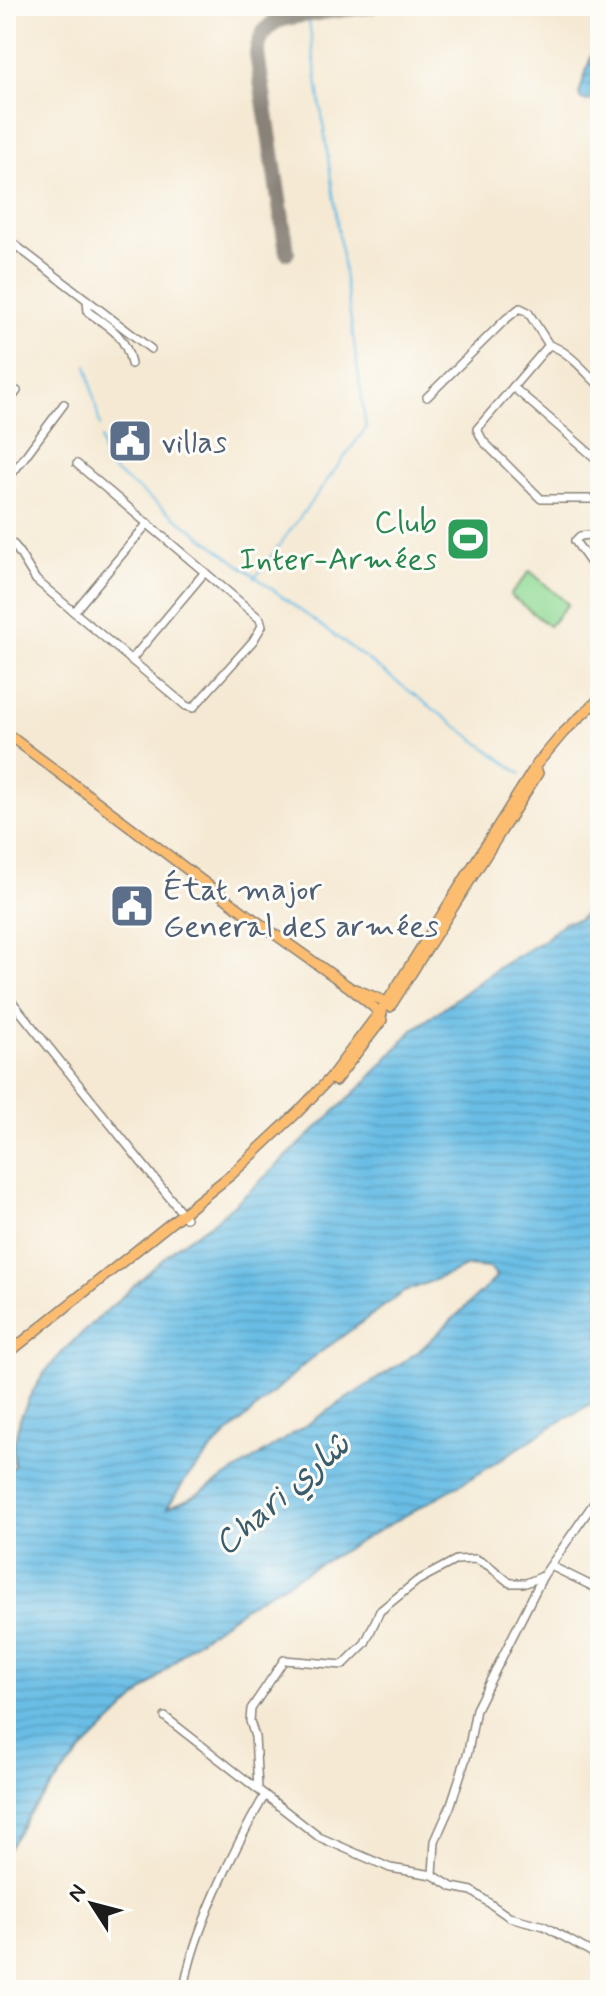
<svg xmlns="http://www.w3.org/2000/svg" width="606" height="1996" font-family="Mynerve,'Playpen Sans Arabic',sans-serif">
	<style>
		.park { fill: #91da95; stroke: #567b58; stroke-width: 2 }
		.water { fill: url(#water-rules); stroke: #426c80; stroke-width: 2; fill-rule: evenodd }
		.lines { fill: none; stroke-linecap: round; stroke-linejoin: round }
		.stream { stroke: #69bde5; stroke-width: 2 }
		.taxiway { stroke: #888278; stroke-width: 16 }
		.minor-casing { stroke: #888278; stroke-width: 10 }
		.major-casing { stroke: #888278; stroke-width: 12 }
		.minor { stroke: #fff; stroke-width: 7 }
		.major { stroke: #fcbd6f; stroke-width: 9 }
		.labels { text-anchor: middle; stroke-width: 6; stroke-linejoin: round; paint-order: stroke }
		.service-label { font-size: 32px; fill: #4e5e75; stroke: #fdfcf7; text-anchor: start }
		.leisure-label { font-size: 32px; fill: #27864d; stroke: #fdfcf7; text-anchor: end }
		.water-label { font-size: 34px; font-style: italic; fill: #3b5c6c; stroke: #fdfcf7 }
	</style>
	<defs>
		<pattern id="water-rules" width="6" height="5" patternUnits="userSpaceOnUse" patternTransform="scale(2)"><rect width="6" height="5" fill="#69bde5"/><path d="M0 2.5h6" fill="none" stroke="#5aa2c4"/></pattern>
	</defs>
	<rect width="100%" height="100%" fill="#fdfcf7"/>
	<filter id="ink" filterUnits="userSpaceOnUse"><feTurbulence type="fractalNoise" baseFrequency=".0125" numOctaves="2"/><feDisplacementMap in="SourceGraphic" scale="16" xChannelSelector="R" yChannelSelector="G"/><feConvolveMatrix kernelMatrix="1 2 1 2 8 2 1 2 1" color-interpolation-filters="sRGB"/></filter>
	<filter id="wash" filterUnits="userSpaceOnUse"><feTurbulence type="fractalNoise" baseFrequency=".006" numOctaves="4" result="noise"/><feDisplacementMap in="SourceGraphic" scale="32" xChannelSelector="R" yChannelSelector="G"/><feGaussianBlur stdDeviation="1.8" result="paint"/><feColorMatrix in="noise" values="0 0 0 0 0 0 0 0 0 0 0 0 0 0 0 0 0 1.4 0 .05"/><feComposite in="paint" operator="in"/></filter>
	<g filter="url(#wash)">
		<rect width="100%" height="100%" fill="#f5e9d3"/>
		<polygon class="park" points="530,571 568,604 549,626 510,595"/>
		<g class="water">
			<polygon points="600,29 600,96 588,101 581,99 579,94"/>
			<path d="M600,899V1399L556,1424L475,1476L251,1603L188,1648L81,1752L33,1809L6,1852V1469L14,1467L13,1447L20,1419L29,1398L44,1373L67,1347L176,1247L216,1220L253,1188L364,1084L413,1030L502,965L547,938L564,922L578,920ZM468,1266L489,1268L496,1275L495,1279L418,1352L240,1468L191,1498L167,1508L186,1479L218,1443L307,1362L402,1293Z"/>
		</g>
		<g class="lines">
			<g class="stream">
				<polyline points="87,365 100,426"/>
				<polyline points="101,439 104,464 521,774"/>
				<polyline points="255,578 366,428 308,15 309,6"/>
			</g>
			<path class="taxiway" d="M287,252L257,54C259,40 263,29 275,22C290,14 351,9 371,6"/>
		</g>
	</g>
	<g filter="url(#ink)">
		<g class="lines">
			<g class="minor-casing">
				<g id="minor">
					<polyline points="6,238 151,349"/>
					<path d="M87,300L88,312C110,327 126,336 131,364"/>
					<path d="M513,387L549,345C568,350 586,373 600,386"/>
					<polyline points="427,397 506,319 520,308 528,312 549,345"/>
					<polyline points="6,406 17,391"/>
					<polyline points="600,462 513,387 477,429 483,441 541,499 600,499"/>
					<polyline points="6,482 64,404"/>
					<polyline points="600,534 580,536 575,541 600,576"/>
					<polyline points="6,538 15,546 36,580 186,706 193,708 253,641 262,626 260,619 77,464"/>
					<polyline points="74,612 148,523"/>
					<polyline points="131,660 205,572"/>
					<polyline points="6,994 186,1218"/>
					<polyline points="551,1566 600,1590"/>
					<path d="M165,1717L265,1795C236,1844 192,1934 184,1990"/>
					<polyline points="258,1788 255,1737 250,1721 251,1709 284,1660 343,1665 365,1643 380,1611 417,1581 456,1560 476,1559 489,1566 510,1583 526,1583 543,1576"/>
					<polyline points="265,1795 319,1837 390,1868 433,1875 452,1887 472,1891 509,1917 544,1926 600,1957"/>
					<polyline points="433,1875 435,1841 450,1807 468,1752 476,1709 543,1576 600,1494"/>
				</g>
			</g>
			<g class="major-casing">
				<g id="major">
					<polyline points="6,733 245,913 349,987 382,1014"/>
					<polyline points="355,989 389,1003"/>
					<polyline points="390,1007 538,773"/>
					<polyline points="335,1081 382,1020"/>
					<polyline points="6,1355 232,1174 298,1112 330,1078 387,1002 537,764 563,733 600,698"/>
				</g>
			</g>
			<use href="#minor" class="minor"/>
			<use href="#major" class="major"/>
		</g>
	</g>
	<defs>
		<g id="civic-square" transform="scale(2.3)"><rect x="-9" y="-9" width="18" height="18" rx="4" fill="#5c6f8a" stroke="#fdfcf7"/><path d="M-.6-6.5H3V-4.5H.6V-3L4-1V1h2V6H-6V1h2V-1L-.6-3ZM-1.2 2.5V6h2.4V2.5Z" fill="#fff"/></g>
		<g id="stadium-square" transform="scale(2.3)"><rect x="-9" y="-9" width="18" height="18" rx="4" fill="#2e9e5b" stroke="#fdfcf7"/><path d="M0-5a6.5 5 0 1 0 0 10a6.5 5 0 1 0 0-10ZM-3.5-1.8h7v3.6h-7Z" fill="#fff"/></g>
	</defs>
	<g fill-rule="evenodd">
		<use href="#civic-square" x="130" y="441"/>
		<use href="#stadium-square" x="468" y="539"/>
		<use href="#civic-square" x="132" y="906"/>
	</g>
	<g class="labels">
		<g class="service-label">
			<text x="161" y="452">villas</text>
			<text x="163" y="899">État major<tspan x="163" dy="37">General des armées</tspan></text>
		</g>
		<g class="leisure-label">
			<text x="437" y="532">Club<tspan x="437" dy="37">Inter-Armées</tspan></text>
		</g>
		<g class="water-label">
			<text transform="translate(281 1493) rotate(-41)" y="12">Chari شاري</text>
		</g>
	</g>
	<rect width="606" height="1996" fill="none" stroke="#fdfcf7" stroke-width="32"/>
	<g transform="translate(92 1904) rotate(306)" stroke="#fdfcf7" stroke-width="6" paint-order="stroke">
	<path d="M0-6L14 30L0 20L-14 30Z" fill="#1c1c1c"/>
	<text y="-12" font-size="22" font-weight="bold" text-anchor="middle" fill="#1c1c1c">N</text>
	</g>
</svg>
